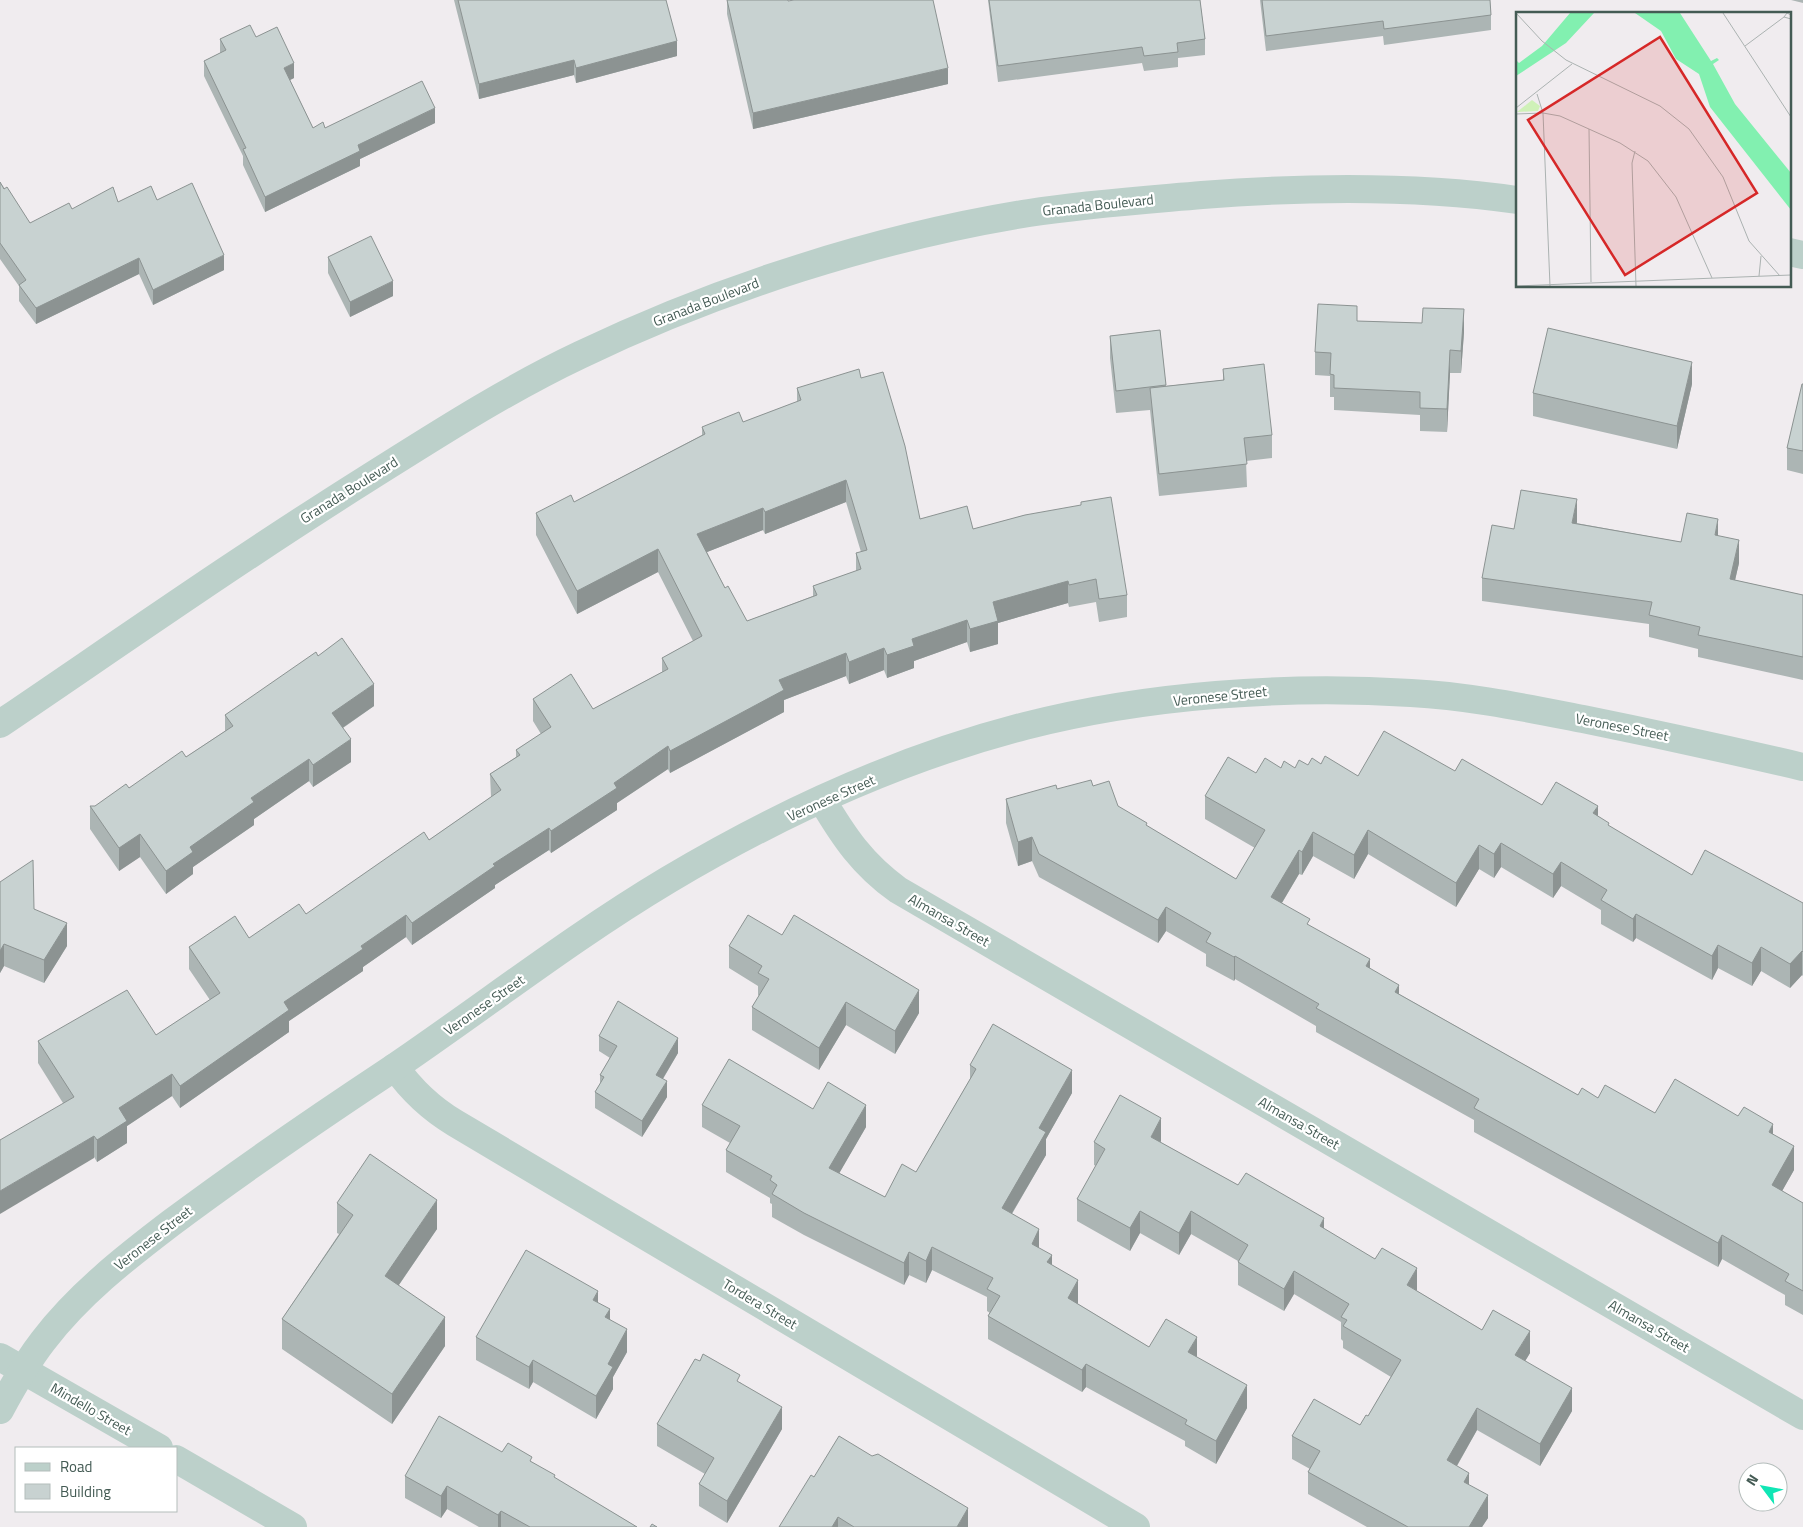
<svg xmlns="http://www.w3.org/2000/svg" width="1803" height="1527" font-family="'Titillium Web',sans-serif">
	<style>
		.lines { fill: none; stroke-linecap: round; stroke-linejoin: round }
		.minor { stroke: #bcd0ca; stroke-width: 28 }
		.tertiary { stroke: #bcd0ca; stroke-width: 28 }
		.wall { fill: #acb5b4; fill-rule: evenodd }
		.shaded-wall { fill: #8c9392 }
		.building { fill: #c8d2d1; stroke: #8c9392; fill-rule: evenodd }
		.labels { text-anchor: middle; stroke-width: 4.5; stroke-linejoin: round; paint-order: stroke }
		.street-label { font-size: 14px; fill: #445b54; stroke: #fff }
		.inset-road { fill: none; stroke: #abb2b1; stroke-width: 1 }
		.view { fill: #d62828; fill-opacity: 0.15; stroke: #d62828; stroke-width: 2.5 }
		.inset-edge { fill: none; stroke: #445b54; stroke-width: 2.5 }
	</style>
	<rect width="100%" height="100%" fill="#f0ecef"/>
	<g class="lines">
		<g class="minor">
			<path d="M822,800C844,837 862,864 898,890L1803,1416"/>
			<path d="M395,1067C412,1091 430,1108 455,1123L1136,1527"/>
			<polyline points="0,1357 159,1448"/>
			<path d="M0,1410C13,1386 26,1363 43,1341C78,1295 125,1258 171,1223C242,1170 315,1120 389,1071C482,1008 571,938 668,880C777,815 901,758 1025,726C1146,695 1285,685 1411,693C1469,696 1526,708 1583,719C1657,734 1730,750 1803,767"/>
			<polyline points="176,1459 293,1527"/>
		</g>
		<g class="tertiary">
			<polyline points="1789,252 1803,255"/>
			<path d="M0,724C121,642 241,558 365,480C435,436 506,390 580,355C717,289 879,237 1029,213C1086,204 1145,200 1202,195C1306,187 1413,185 1517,200"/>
		</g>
	</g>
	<g class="wall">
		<polygon points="454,0 666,0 677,56 576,83 574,75 479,99"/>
		<polygon points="727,0 788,1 948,84 753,129 727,14"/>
		<polygon points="988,0 1200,0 1205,39 1205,55 1178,58 1178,67 1144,71 1142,63 998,82"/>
		<polygon points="1260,0 1490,0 1491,15 1491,30 1384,45 1383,36 1266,51"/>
		<polygon points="1791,0 1803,0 1803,3"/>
		<polygon points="256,37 294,78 290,80 313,128 325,128 435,123 360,159 360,166 265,212 243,165 243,156 204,76 204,61 220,53 220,39"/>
		<polygon points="0,182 30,223 72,209 118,202 157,200 224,270 153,305 139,274 36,324 19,301 19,286 0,259"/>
		<polygon points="328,257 393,296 350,317 328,273"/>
		<polygon points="1357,321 1422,323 1464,332 1461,373 1450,373 1447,432 1420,431 1420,415 1334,410 1334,397 1330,397 1330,376 1315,375 1315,352"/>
		<polygon points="1160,330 1166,386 1223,380 1223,369 1272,435 1272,458 1246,461 1247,487 1159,496 1150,410 1116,413 1110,358 1110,336"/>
		<path d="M861,378L920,519L973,529L1025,515L1127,595V617L1099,622L1096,602L1069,607L1068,603L998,623V644L970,652L967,642L914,661V668L887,678L884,670L849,684L846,676L784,700V712L670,773L668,769L617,803V810L551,853L549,850L495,885V888L412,945L406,937L363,967V971L289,1021V1032L180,1108L172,1096L127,1126V1143L97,1162L63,1103L38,1063V1041L156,1035L210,1000L189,969V947L249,938L306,914L429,840L491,797L490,774L516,757V750L541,734L533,721V699L593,709L662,672V658L693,641L658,572L577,614L536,535V513L574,502L702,435V427L743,422L797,402V388ZM846,502L861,552L856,553V571L813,586V596L747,621L725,588L707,552L763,530L765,534Z"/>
		<polygon points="1692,384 1677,449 1533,416 1533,393"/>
		<polygon points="1803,384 1803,474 1787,470 1787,448"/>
		<polygon points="1577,522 1576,523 1681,542 1718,536 1739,563 1735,580 1803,595 1803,680 1698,657 1698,649 1649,637 1649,624 1482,601 1482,578 1514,529"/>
		<polygon points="318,656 374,706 343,728 351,762 313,787 309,781 254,819 254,825 193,867 193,874 166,894 140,857 119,871 90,829 90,806 95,806 186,757 225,731 225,715"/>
		<polygon points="1321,764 1358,776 1455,771 1542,805 1598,816 1609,826 1692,875 1803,903 1803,976 1802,975 1790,988 1761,971 1752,986 1718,968 1712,980 1636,938 1633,942 1601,924 1601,910 1561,886 1553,898 1501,867 1494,878 1479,869 1456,907 1368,854 1354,879 1313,856 1302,875 1299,874 1282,903 1310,926 1370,969 1399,994 1578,1095 1598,1098 1655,1113 1738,1116 1773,1134 1794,1170 1782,1191 1803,1203 1803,1315 1785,1305 1785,1295 1722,1259 1718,1267 1474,1132 1474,1120 1316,1032 1316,1026 1235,979 1234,981 1206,966 1206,954 1166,931 1158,943 1039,877 1032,861 1018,866 1006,823 1006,799 1057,789 1093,786 1118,806 1147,826 1236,879 1255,848 1205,819 1205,796 1256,773 1281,768 1295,768 1308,765"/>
		<polygon points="0,882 34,909 67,946 44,983 4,966 0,973"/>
		<polygon points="782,935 919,1013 895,1054 846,1025 819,1070 752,1030 752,1007 759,996 758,995 758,986 729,968 729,946"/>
		<polygon points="599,1036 678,1053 663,1079 667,1097 642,1137 595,1108 595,1092 600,1084 600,1075 610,1058 599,1051"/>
		<polygon points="970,1065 1072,1093 1046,1139 1046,1155 1012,1214 1052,1265 1078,1303 1078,1304 1149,1347 1197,1357 1247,1408 1216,1464 1185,1446 1185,1441 1086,1387 1082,1392 988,1339 988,1316 990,1313 987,1311 987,1297 932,1270 926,1283 909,1275 904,1285 804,1235 772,1217 772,1204 770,1203 770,1198 726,1172 726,1150 730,1143 702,1127 702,1105 813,1109 866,1127 839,1173 885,1197 916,1172 970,1079"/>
		<polygon points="1161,1141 1160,1142 1238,1185 1324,1229 1417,1291 1482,1330 1530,1353 1525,1361 1572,1411 1540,1466 1477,1430 1457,1466 1469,1485 1488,1518 1482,1527 1367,1527 1308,1494 1308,1472 1310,1469 1292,1459 1292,1436 1360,1425 1368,1416 1391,1377 1343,1348 1343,1341 1341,1339 1341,1322 1294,1294 1284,1311 1238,1285 1238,1261 1191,1234 1179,1255 1140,1233 1130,1251 1077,1221 1077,1199 1096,1166 1094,1165 1094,1142"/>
		<polygon points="337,1203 437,1229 399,1285 445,1346 392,1424 282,1349 282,1319 339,1234 337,1233"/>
		<polygon points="598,1303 610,1319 627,1352 613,1377 613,1389 596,1419 533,1382 529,1389 476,1360 476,1337"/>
		<polygon points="740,1382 782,1429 727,1523 699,1506 699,1484 705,1474 657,1446 657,1424"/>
		<polygon points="502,1452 532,1462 555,1478 637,1527 479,1527 447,1509 441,1518 405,1498 405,1476"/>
		<polygon points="814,1477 968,1527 779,1527"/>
	</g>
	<g class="shaded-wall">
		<polygon points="677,41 677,56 576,83 576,68"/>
		<polygon points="574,60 574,75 479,99 479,84"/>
		<polygon points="294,63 294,78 284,83 284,68"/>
		<polygon points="948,68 948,84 753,129 753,113"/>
		<polygon points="435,108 435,123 360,159 360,166 265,212 265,197 358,145"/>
		<polygon points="224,255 224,270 153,305 153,290"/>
		<polygon points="139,258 139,274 36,324 36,308"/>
		<polygon points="393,281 393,296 350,317 350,302"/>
		<polygon points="1464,309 1464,332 1461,373 1461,351"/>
		<polygon points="1450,350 1450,373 1447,432 1447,409"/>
		<polygon points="1692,362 1692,384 1677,449 1677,426"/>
		<polygon points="846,480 846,502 765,534 765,512"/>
		<polygon points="1577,499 1577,522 1572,545 1572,523"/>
		<polygon points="763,508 763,530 697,556 697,534"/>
		<polygon points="1718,519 1718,542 1715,535"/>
		<polygon points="1739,540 1739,563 1730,602 1730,579"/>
		<polygon points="658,549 658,572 577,614 577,591"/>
		<polygon points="1068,581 1068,603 998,623 998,644 970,652 970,629 993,602"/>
		<polygon points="967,620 967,642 914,661 914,668 887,678 887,655 912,639"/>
		<polygon points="884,648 884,670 849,684 849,662"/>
		<polygon points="846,653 846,676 784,700 784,712 670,773 670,751 779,680"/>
		<polygon points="374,684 374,706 332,735 332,713"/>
		<polygon points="351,739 351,762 313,787 313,765"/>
		<polygon points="668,746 668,769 617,803 617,810 551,853 551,831 614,783"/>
		<polygon points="309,759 309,781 254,819 254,825 193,867 193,874 166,894 166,871 190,847 251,798"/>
		<polygon points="1598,806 1598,830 1593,813"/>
		<polygon points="549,828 549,850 495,885 495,888 412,945 412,923 493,864"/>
		<polygon points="1368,830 1368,854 1354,879 1354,855"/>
		<polygon points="1313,832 1313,856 1302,875 1302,852"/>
		<polygon points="140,834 140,857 119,871 119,848"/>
		<polygon points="1032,837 1032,861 1018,866 1018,842"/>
		<polygon points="1501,843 1501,867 1494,878 1494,854"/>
		<polygon points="1479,845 1479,869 1456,907 1456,883"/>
		<polygon points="1299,850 1299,874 1271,921 1271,897"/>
		<polygon points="1561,862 1561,886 1553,898 1553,874"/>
		<polygon points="1166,907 1166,931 1158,943 1158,920"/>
		<polygon points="1636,914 1636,938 1633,942 1633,919"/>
		<polygon points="406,915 406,937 363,967 363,971 289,1021 289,1032 180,1108 180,1086 284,1002 361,946"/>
		<polygon points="67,923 67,946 44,983 44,960"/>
		<polygon points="4,944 4,966 0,973 0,951"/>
		<polygon points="1718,945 1718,968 1712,980 1712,956"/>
		<polygon points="1761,947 1761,971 1752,986 1752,963"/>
		<polygon points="1802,951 1802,975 1790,988 1790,964"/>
		<polygon points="1235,956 1235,979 1234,981 1234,957"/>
		<polygon points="1370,959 1370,983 1366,966"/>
		<polygon points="1399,985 1399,1009 1395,992"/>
		<polygon points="919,990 919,1013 895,1054 895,1031"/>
		<polygon points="846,1002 846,1025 819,1070 819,1048"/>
		<polygon points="678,1038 678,1053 656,1090 656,1075"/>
		<polygon points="1072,1070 1072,1093 1046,1139 1046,1155 1002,1230 1002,1208 1039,1128"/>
		<polygon points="172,1074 172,1096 127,1126 127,1143 97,1162 97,1140 119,1108"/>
		<polygon points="667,1081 667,1097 642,1137 642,1121"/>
		<polygon points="866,1105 866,1127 829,1191 829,1168"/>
		<polygon points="1161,1118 1161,1141 1151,1160 1151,1137"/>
		<polygon points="1773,1124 1773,1148 1769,1132"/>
		<polygon points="94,1136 94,1158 0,1214 0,1191"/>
		<polygon points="1794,1146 1794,1170 1772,1209 1772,1185"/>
		<polygon points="437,1200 437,1229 385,1305 385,1276"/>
		<polygon points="1140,1211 1140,1233 1130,1251 1130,1228"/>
		<polygon points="1191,1211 1191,1234 1179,1255 1179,1233"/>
		<polygon points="1324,1218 1324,1241 1320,1226"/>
		<polygon points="1039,1229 1039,1252 1032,1244"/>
		<polygon points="1722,1235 1722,1259 1718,1267 1718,1243"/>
		<polygon points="932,1247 932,1270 926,1283 926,1261"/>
		<polygon points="909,1252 909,1275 904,1285 904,1263"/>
		<polygon points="1052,1255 1052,1278 1047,1262"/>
		<polygon points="1417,1268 1417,1291 1407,1285"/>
		<polygon points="1294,1271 1294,1294 1284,1311 1284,1289"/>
		<polygon points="1078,1280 1078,1303 1068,1321 1068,1298"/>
		<polygon points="598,1291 598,1313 593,1300"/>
		<polygon points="610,1309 610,1332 605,1317"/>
		<polygon points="445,1317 445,1346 392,1424 392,1394"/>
		<polygon points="627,1329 627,1352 613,1377 613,1389 596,1419 596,1396 608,1364"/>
		<polygon points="1530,1331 1530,1353 1515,1378 1515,1355"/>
		<polygon points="1197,1337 1197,1359 1188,1352"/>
		<polygon points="533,1360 533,1382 529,1389 529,1367"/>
		<polygon points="1086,1364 1086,1387 1082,1392 1082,1370"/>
		<polygon points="1247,1385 1247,1408 1216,1464 1216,1441"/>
		<polygon points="1572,1388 1572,1411 1540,1466 1540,1444"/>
		<polygon points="782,1407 782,1429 727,1523 727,1501"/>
		<polygon points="1477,1408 1477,1430 1447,1483 1447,1460"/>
		<polygon points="1469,1473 1469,1496 1464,1482"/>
		<polygon points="447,1486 447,1509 441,1518 441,1496"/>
		<polygon points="1488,1495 1488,1518 1482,1527 1469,1527"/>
		<polygon points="968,1508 968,1527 957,1527"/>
		<polygon points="501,1511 501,1527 498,1527 498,1515"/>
		<polygon points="838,1517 838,1527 832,1527"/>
	</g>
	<g class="building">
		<polygon points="458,0 666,0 677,41 576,68 574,60 479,84"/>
		<polygon points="727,0 788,0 788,1 794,0 933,0 948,68 753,113"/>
		<polygon points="989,0 1200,0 1205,39 1177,43 1178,52 1144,56 1142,47 998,66"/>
		<polygon points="1262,0 1490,0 1491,15 1384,29 1383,21 1266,36"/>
		<polygon points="250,25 256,37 277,27 294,63 284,68 313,128 323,122 325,128 422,81 435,108 358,145 360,151 265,197 243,149 246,148 204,61 226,50 220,39"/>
		<polygon points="0,182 4,189 7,187 30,223 69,203 72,209 113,187 118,202 151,186 157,200 192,183 224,255 153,290 139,258 36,308 19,285 26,280 0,243"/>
		<polygon points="371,236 393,281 350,302 328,257"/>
		<polygon points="1318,304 1357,306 1357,321 1422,323 1423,308 1464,309 1461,351 1450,350 1447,409 1420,408 1420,392 1334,388 1334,375 1330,374 1331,353 1315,352"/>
		<polygon points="1548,328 1692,362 1677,426 1533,393"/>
		<polygon points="1160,330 1166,385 1116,391 1110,336"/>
		<polygon points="1264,364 1272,435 1244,438 1247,464 1159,474 1150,388 1224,380 1223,369"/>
		<path d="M859,369L861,378L883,372L905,446L920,519L967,506L973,529L1025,515L1081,505V502L1111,497L1127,595L1099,599L1096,579L1069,585L1068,581L993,602L998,621L970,629L967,620L912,639L914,646L887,655L884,648L849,662L846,653L779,680L784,690L670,751L668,746L614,783L617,788L551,831L549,828L493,864L495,866L412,923L406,915L361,946L363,949L284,1002L289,1010L180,1086L172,1074L119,1108L127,1121L97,1140L94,1136L0,1191V1140L74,1097L38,1041L127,990L156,1035L220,993L189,947L235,916L249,938L299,904L306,914L424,832L429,840L501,790L490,774L520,755L516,750L551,727L533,699L571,674L593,709L668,669L662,658L702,636L658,549L577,591L536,513L571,495L574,502L705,434L702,427L739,412L743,422L801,400L797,388ZM846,480L867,550L856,553L861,569L813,586L817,595L747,621L728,586L725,588L697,534L763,508L765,512Z"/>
		<polygon points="1802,384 1803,384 1803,451 1787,448"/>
		<polygon points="1521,490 1577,499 1572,523 1681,542 1687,513 1718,519 1715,535 1739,540 1730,579 1803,595 1803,657 1698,635 1700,627 1649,615 1652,602 1482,578 1492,525 1514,529"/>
		<polygon points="342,638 374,684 332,713 351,739 313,765 309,759 251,798 254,802 190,847 193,852 166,871 140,834 119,848 90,806 95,806 126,784 129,788 182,751 186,757 233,726 225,715 316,652 318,656"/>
		<polygon points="1384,731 1455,771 1462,759 1542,805 1556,782 1598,806 1593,813 1609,823 1608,825 1692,875 1705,850 1803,903 1803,952 1802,951 1790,964 1761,947 1752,963 1718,945 1712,956 1636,914 1633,919 1601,900 1607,890 1561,862 1553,874 1501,843 1494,854 1479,845 1456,883 1368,830 1354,855 1313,832 1302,852 1299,850 1271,897 1310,919 1307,924 1370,959 1366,966 1399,985 1395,992 1578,1095 1582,1088 1598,1098 1605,1085 1655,1113 1675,1079 1738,1116 1744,1107 1773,1124 1769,1132 1794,1146 1772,1185 1803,1203 1803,1291 1785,1281 1789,1274 1722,1235 1718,1243 1474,1108 1479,1099 1316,1008 1319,1004 1235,956 1234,957 1206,942 1211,933 1166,907 1158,920 1039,854 1032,837 1018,842 1006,799 1056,785 1057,789 1091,780 1093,786 1109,781 1118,806 1147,823 1146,825 1236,879 1265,830 1205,796 1228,757 1256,773 1265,758 1281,768 1284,761 1295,768 1299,760 1308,765 1312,758 1321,764 1325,756 1358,776"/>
		<polygon points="33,860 34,909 67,923 44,960 4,944 0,951 0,882"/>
		<polygon points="748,915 782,935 794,915 919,990 895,1031 846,1002 819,1048 752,1007 769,979 758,973 762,966 729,946"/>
		<polygon points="618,1001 678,1038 656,1075 667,1081 642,1121 595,1092 604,1077 600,1075 617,1046 599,1036"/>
		<polygon points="993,1024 1072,1070 1039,1128 1046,1132 1002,1208 1039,1229 1032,1244 1052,1255 1047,1262 1078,1280 1068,1298 1149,1347 1166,1319 1197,1337 1188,1352 1247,1385 1216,1441 1185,1424 1187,1420 1086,1364 1082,1370 988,1316 1000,1296 987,1289 993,1278 932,1247 926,1261 909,1252 904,1263 804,1213 772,1194 777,1185 770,1180 772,1176 726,1150 740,1126 702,1105 729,1059 813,1109 828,1082 866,1105 829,1168 885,1197 902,1164 916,1172 976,1069 970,1065"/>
		<polygon points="1120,1095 1161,1118 1151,1137 1238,1185 1246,1173 1324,1218 1320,1226 1375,1259 1382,1248 1417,1268 1407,1285 1482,1330 1493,1310 1530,1331 1515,1355 1572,1388 1540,1444 1477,1408 1447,1460 1469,1473 1464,1482 1488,1495 1469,1527 1408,1527 1308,1472 1320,1451 1292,1436 1314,1399 1360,1425 1366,1415 1368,1416 1401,1360 1343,1326 1347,1320 1341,1317 1349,1304 1294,1271 1284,1289 1238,1262 1248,1245 1191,1211 1179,1233 1140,1211 1130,1228 1077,1199 1105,1149 1094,1142"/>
		<polygon points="370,1154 437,1200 385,1276 445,1317 392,1394 282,1319 353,1215 337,1203"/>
		<polygon points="526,1250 598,1291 593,1300 610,1309 605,1317 627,1329 608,1364 613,1367 596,1396 533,1360 529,1367 476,1337"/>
		<polygon points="703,1354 740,1375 737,1381 782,1407 727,1501 699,1484 714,1458 657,1424 695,1359 700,1361"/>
		<polygon points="439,1416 502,1452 508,1443 532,1457 530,1461 555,1475 554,1477 637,1527 530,1527 501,1511 498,1515 447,1486 441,1496 405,1476"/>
		<polygon points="839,1436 872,1456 878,1454 968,1508 957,1527 854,1527 838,1517 832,1527 779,1527 811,1475 814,1477"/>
		<polygon points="652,1524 657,1527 650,1527"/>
	</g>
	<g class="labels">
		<g class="street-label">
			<text transform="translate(1098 205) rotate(-6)" y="5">Granada Boulevard</text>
			<text transform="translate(706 302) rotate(-21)" y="5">Granada Boulevard</text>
			<text transform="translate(349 490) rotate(-32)" y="5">Granada Boulevard</text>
			<text transform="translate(1220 696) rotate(-6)" y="5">Veronese Street</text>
			<text transform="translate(1622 727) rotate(11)" y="5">Veronese Street</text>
			<text transform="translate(831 798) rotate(-24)" y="5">Veronese Street</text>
			<text transform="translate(949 920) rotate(30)" y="5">Almansa Street</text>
			<text transform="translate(484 1005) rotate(-35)" y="5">Veronese Street</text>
			<text transform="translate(1299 1123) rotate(30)" y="5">Almansa Street</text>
			<text transform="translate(153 1238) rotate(-38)" y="5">Veronese Street</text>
			<text transform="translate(760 1304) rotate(31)" y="5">Tordera Street</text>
			<text transform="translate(1649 1326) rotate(30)" y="5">Almansa Street</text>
			<text transform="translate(91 1409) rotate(30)" y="5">Mindello Street</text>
		</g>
	</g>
	<g transform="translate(1516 12)">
		<rect width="275" height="275" fill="#f0ecef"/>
		<path d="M16,88L24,94L22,99L1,100Z" fill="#cff1b8"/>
		<path d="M54,1H78L50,31L0,64V48L3,51L26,34ZM119,1H164L195,49L201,46L203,48L197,52L219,92L275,161V198L194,95L183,62L160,47L145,19Z" fill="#82f0b0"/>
		<path class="inset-road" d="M0,1L26,29L50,48L144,94L173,117L207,165L233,229L264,264M207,1L275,105M275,3L271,1L268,5L275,7M229,34L268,5M21,82L27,101L34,274M0,96L56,52M0,102L27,101L44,104L104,131L132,149L160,185L196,266M73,117L75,270M119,139L116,151L120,274M243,264L245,244M0,274L275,263"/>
		<path class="view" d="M144,25L241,181L109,263L12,108Z"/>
		<rect width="275" height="275" class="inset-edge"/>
	</g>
	<rect x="15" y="1447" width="162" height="65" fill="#ffffff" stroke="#b4bdbb"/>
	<rect x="25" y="1463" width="25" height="8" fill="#bcd0ca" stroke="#b4bdbb"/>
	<text x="60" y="1472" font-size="15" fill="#445b54">Road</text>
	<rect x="25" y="1484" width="25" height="15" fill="#c8d2d1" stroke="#b4bdbb"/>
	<text x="60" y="1497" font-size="15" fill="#445b54">Building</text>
	<g transform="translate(1763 1487) rotate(302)"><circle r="24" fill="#ffffff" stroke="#b4bdbb"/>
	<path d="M0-4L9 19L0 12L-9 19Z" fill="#10e6b5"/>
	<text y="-8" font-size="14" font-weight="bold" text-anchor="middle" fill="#445b54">N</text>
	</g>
</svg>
